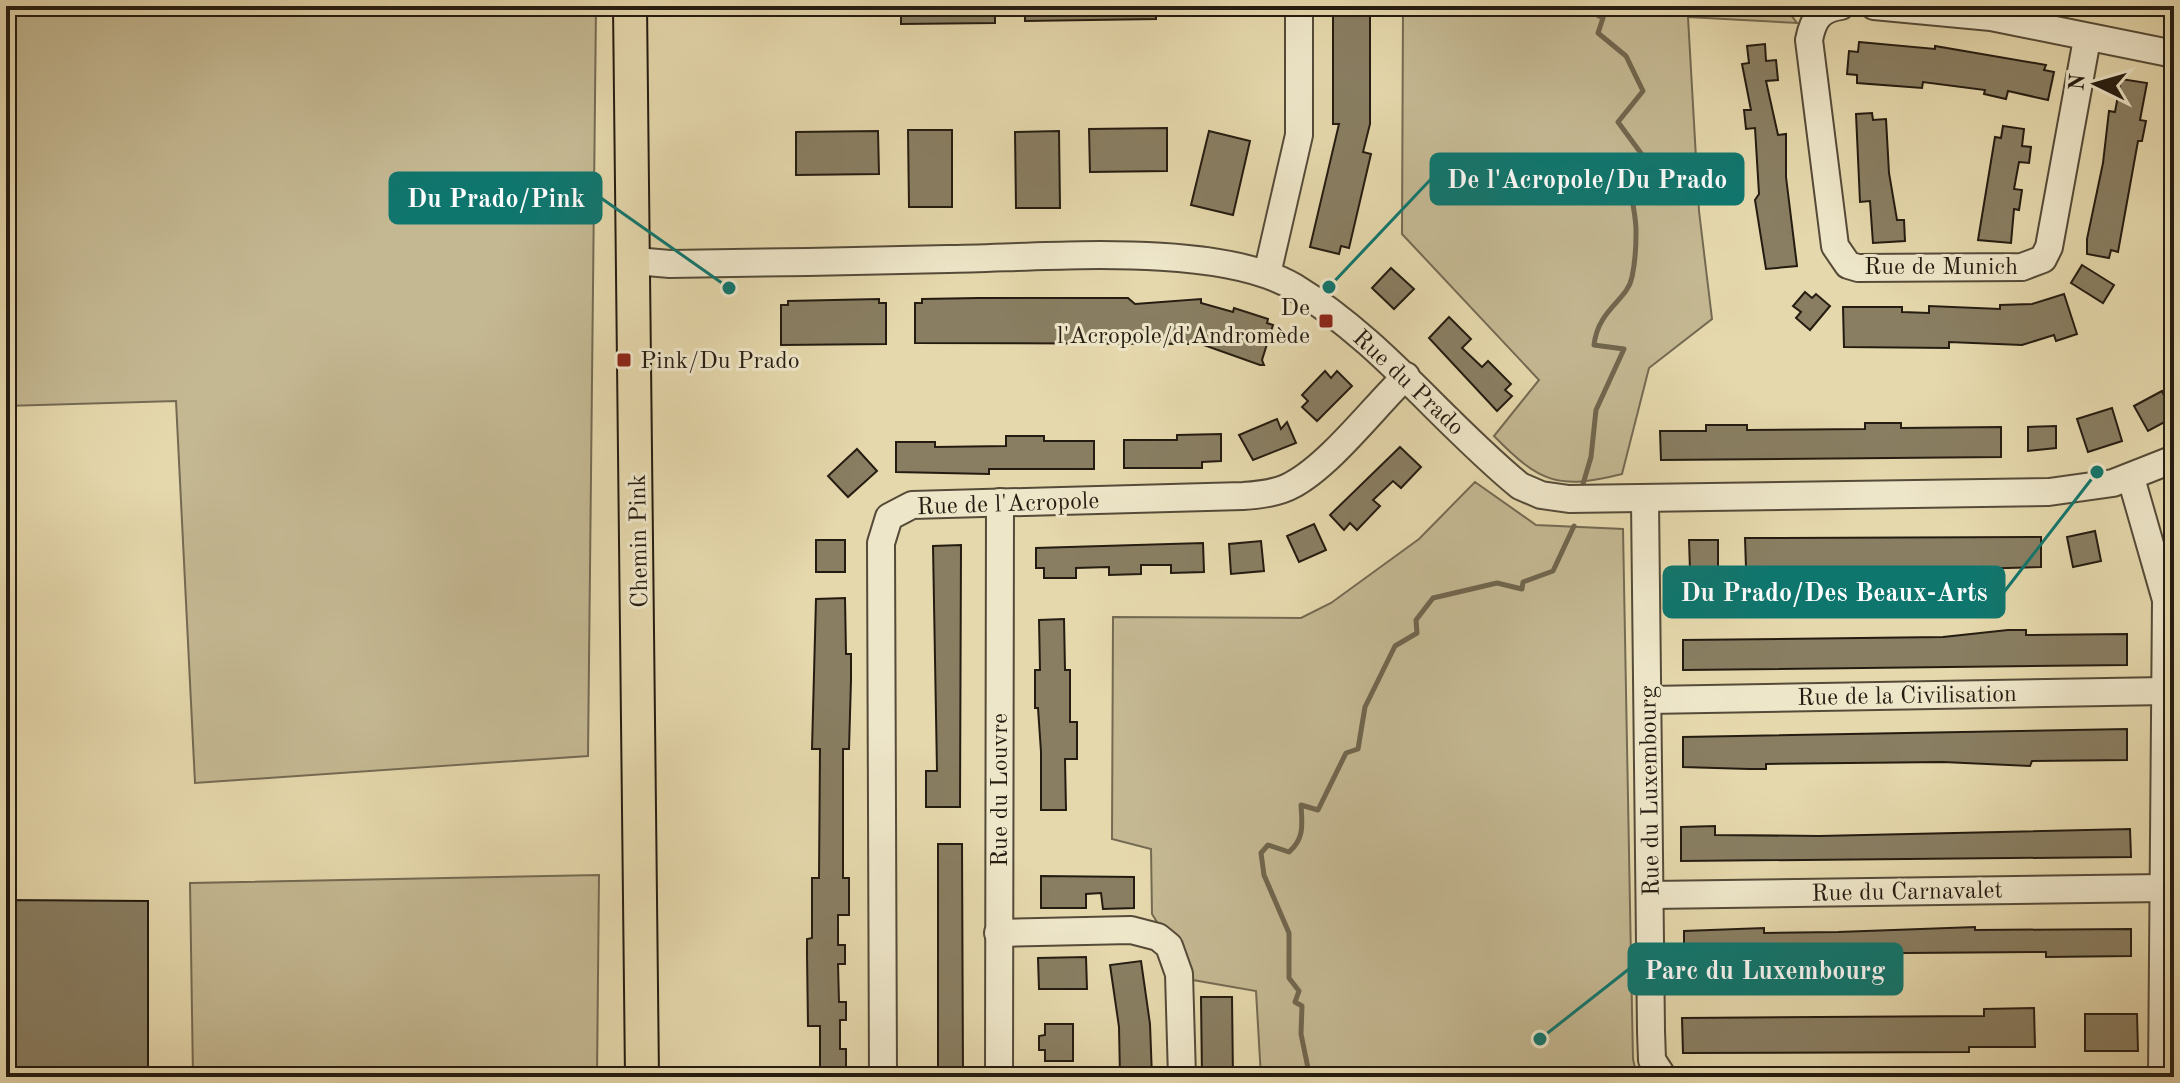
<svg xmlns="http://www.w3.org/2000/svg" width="2180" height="1083" font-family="'Old Standard TT',serif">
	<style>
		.green { fill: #c4b892; stroke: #746a52; stroke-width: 2 }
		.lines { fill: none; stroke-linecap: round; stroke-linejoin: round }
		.stream { stroke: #71664e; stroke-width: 5 }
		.building { fill: #897e62; stroke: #251c11; stroke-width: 2 }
		.minor-casing { stroke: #554b38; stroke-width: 30 }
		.major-casing { stroke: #251c11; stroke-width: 36 }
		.minor { stroke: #eee6c9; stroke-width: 26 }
		.major { stroke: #e5d8ac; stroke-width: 32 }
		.poi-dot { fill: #8f2418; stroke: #eee6c9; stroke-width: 3 }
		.labels { text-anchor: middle; stroke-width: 6; stroke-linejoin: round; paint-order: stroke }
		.street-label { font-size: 24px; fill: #251c11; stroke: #eee6c9 }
		.poi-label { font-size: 24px; fill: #251c11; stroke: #eee6c9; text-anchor: end }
		.leader { fill: none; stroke: #0f766e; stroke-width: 3 }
		.callout-dot { fill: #0f766e; stroke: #eee6c9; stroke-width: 3 }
		.callout { fill: #0f766e; stroke: #0f766e; stroke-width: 3 }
		.callout-label { font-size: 26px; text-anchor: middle; font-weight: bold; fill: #fff }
	</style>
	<rect width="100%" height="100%" fill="#e5d8ac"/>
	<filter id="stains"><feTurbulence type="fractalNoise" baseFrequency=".0025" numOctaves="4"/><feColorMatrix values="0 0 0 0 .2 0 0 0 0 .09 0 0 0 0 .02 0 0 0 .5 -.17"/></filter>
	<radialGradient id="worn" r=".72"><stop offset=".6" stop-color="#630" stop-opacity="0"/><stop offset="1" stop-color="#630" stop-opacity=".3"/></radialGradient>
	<g class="green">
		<polygon points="6,6 596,6 588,756 195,783 176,401 6,406"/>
		<path d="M1403,6H1784L1797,23L1688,17L1699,211L1712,319L1649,368L1622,474C1558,490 1540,483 1494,436L1539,380L1402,234Z"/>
		<polygon points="1475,482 1536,525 1623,529 1631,960 1633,1059 1637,1077 1261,1077 1256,991 1193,980 1152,914 1151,849 1112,839 1113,617 1301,618 1331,603 1419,539"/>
		<polygon points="599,875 597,1077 193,1077 190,883"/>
	</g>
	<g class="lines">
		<g class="stream">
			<path d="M1580,6L1603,18L1598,33L1626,56L1643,91L1618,122L1643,156C1621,187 1637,203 1636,234C1636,247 1635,263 1632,277C1628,300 1598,309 1594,345L1624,349L1596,410L1591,457L1583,484"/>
			<path d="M1300,1077L1309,1073L1301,1034L1302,1006L1295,1002L1299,991L1289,978V933L1264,875L1261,853L1268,845L1289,852C1305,838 1302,824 1301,805L1318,810L1346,753L1358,749L1365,707L1395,646L1417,633L1416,620L1433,598L1497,583L1522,589L1523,582L1553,571L1574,526"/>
		</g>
	</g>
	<g class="building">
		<polygon points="901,6 995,6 995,23 901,24"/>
		<polygon points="1025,6 1156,6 1156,19 1025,21"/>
		<polygon points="1333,6 1370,8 1370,124 1363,152 1371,154 1349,248 1341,246 1339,254 1310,247 1339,124 1333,124"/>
		<polygon points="1859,42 1935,49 1935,46 2046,65 2044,70 2054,72 2048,100 2008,91 2006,99 1984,94 1985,90 1923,82 1922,88 1857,83 1857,75 1847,74 1849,51 1858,52"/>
		<polygon points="1765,44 1766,61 1776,60 1778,80 1766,81 1778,135 1786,134 1786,177 1797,266 1766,269 1755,200 1759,194 1755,128 1746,129 1744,110 1751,110 1742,64 1749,63 1747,46"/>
		<polygon points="2121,79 2147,83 2140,120 2146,121 2142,141 2138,141 2118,252 2111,250 2109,258 2087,254 2087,239 2103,163 2109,111 2115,112"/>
		<polygon points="1872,113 1873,120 1886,119 1889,173 1897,220 1904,220 1905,241 1873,243 1870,201 1860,202 1856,114"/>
		<polygon points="2003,126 2024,129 2022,146 2031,147 2029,163 2019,162 2014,189 2022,190 2019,210 2014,209 2011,243 1978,240 1995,137 2001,138"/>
		<polygon points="1167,128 1167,171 1090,172 1089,129"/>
		<polygon points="908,130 952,130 952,207 909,207"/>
		<polygon points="878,131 879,174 796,175 796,132"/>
		<polygon points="1059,131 1060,208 1016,208 1015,132"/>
		<polygon points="1209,131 1250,141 1233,215 1191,205"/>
		<polygon points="2082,265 2114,285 2103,303 2071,283"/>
		<polygon points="1391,268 1414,289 1394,309 1372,288"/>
		<polygon points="1805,292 1812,298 1816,294 1830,306 1810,330 1796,318 1801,312 1793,306"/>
		<polygon points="2064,294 2077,334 2056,341 2054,335 2022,345 1949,342 1949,348 1844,347 1843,307 1902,307 1902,312 1929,313 1929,306 2000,309 2000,305 2032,304"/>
		<polygon points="979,298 1128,298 1135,304 1201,299 1201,303 1233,312 1234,308 1268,319 1267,323 1273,325 1262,360 1264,365 1260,365 1201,344 915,343 915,303 922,303 922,299"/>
		<polygon points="879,299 879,303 886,303 886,344 781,345 781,305 788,305 788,301"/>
		<polygon points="1449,317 1471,339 1462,348 1482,367 1488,361 1511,384 1505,390 1512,396 1497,411 1429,338"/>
		<polygon points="1325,371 1331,378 1337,371 1352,386 1317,421 1302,407 1308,401 1302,395"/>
		<polygon points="2162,391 2174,417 2148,431 2134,406"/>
		<polygon points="2112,408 2122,441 2088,452 2077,419"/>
		<polygon points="1277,419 1281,429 1287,422 1296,443 1253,460 1239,435"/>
		<polygon points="1865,423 1901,423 1901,428 2001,427 2001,457 1661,460 1660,431 1706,431 1706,425 1747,425 1747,430 1865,429"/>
		<polygon points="2056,426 2056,448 2028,451 2028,427"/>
		<polygon points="1221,434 1221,461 1202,462 1202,468 1124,468 1124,440 1177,440 1177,435"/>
		<polygon points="1006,436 1044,436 1044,441 1094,441 1094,469 989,469 989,474 896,472 896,442 935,442 935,447 1006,446"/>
		<polygon points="1400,447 1421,467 1401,488 1393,481 1373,500 1380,506 1357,530 1350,523 1344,530 1330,515"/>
		<polygon points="857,449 877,471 848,497 828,476"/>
		<polygon points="1314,524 1326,550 1299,562 1287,536"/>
		<polygon points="2095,531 2101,561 2073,567 2067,537"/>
		<polygon points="2041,537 2041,567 1901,571 1901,568 1746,568 1745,538"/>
		<rect x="816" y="540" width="29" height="32"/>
		<polygon points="1689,540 1718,540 1718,570 1690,570"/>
		<polygon points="1261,541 1264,571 1231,574 1229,544"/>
		<polygon points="1203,543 1204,572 1171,573 1171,565 1141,565 1141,574 1109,575 1109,567 1076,568 1076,578 1044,578 1044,568 1036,568 1036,548"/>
		<polygon points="961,545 960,807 926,807 926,771 937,771 933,546"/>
		<polygon points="845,598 846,654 851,654 851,680 849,749 843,749 843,878 849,878 849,915 838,915 838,945 845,945 845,964 838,964 839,1002 846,1002 846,1020 840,1020 840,1049 846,1049 846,1077 820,1077 820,1026 808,1026 807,955 807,939 812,938 812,878 819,878 820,749 812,749 816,599"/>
		<polygon points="1064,619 1065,670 1070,670 1070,722 1077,722 1077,759 1065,759 1066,810 1041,810 1041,752 1038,708 1035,708 1035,670 1040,670 1039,620"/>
		<polygon points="2008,630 2026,630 2026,635 2127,634 2127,665 1683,670 1683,640 1943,637"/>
		<polygon points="2127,729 2127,760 2032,761 2030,766 1943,762 1766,764 1766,769 1749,769 1683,767 1683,737"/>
		<polygon points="1715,826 1715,835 1819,836 2130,829 2131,857 1681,861 1681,827"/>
		<polygon points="938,844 962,844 963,1077 938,1077"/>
		<polygon points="1041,876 1134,877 1134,908 1103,909 1101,893 1086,894 1086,908 1041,908"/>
		<polygon points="6,900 148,901 148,1077 6,1077"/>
		<polygon points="1975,927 1975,930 2131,929 2131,956 2046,957 2046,952 1765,954 1765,957 1714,958 1714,968 1684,969 1684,931 1764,928 1764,933 1838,932"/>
		<polygon points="1086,957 1087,989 1039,989 1038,958"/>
		<polygon points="1141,961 1150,1024 1152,1077 1120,1077 1119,1027 1110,965"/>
		<polygon points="1201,997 1232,997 1233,1077 1202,1077"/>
		<polygon points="2034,1008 2035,1047 1969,1047 1969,1052 1683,1053 1682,1018 1984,1016 1984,1009"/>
		<polygon points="2085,1014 2137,1014 2138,1051 2085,1051"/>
		<polygon points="1045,1024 1073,1024 1073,1061 1045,1061 1045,1050 1039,1050 1039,1036 1045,1035"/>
	</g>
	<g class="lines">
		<g class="minor-casing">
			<g id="minor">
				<path d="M1841,6C1819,9 1813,20 1809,40L1835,246L1848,265L1858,268L2022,267L2043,259L2049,247L2087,39"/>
				<polyline points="1874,6 1991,17 2174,54"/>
				<path d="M635,261L670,264C763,263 855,261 948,259C1040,258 1216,241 1294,287C1381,340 1442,422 1520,486L1541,495L1569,499L2049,492L2113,483L2174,459"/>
				<polyline points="1267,274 1299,135 1299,6"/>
				<polyline points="2131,478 2166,600 2162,1077"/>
				<polyline points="1645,501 1651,1031 1652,1060 1663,1077"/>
				<polyline points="1648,700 2166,691"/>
				<polyline points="1651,895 2164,888"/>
				<polyline points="998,933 1131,930 1158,937 1169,946 1179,974 1182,1077"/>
				<path d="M883,1077L881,543L889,517L912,505L1243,496C1260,495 1278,493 1292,485C1330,465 1374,407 1406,376"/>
				<polyline points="999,1077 1000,502"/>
			</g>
		</g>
		<g class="major-casing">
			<polyline id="major" points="630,6 642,1077"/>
		</g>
		<use href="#minor" class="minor"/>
		<use href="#major" class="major"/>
	</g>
	<g class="poi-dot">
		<rect x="1318" y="313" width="16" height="16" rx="4"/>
		<rect x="616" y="352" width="16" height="16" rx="4"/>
	</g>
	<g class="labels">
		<g class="street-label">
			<text x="1941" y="274">Rue de Munich</text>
			<text transform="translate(1409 382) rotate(43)" y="8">Rue du Prado</text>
			<text transform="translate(1008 503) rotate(-2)" y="8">Rue de l'Acropole</text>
			<text transform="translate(638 541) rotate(-91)" y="8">Chemin Pink</text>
			<text transform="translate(1907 695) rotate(-1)" y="8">Rue de la Civilisation</text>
			<text transform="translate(999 790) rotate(-90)" y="8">Rue du Louvre</text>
			<text transform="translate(1649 791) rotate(-91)" y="8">Rue du Luxembourg</text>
			<text transform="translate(1907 891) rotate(-1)" y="8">Rue du Carnavalet</text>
		</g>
		<g class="poi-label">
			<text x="1310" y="315">De<tspan x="1310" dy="28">l'Acropole/d'Andromède</tspan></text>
			<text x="640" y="368" text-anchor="start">Pink/Du Prado</text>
		</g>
	</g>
	<path class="leader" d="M1329 287L1431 179M729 288L601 198M2097 472L2004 592M1540 1039L1629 969"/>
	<g class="callout-dot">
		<circle cx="1329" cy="287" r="8"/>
		<circle cx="729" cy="288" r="8"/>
		<circle cx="2097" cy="472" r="8"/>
		<circle cx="1540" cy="1039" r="8"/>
	</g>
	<g class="callout">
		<rect x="1431" y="154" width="312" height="50" rx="8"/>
		<rect x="390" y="173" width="211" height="50" rx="8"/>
		<rect x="1664" y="567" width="340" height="50" rx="8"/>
		<rect x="1629" y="944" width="273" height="50" rx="8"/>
	</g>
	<g class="callout-label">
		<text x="1587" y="188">De l'Acropole/Du Prado</text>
		<text x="496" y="207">Du Prado/Pink</text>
		<text x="1834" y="601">Du Prado/Des Beaux-Arts</text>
		<text x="1765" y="979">Parc du Luxembourg</text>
	</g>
	<rect width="2180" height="1083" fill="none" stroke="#e5d8ac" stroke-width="32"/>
	<rect x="8" y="8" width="2164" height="1067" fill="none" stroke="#251c11" stroke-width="4"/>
	<rect x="16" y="16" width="2148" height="1051" fill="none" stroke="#251c11" stroke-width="2"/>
	<g transform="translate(2096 84) rotate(275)" stroke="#eee6c9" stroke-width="6" paint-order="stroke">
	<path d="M0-6L14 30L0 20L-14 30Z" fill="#251c11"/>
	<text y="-12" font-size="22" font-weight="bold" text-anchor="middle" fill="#251c11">N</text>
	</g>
	<rect width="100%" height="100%" filter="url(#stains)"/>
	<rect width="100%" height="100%" fill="url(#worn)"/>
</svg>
